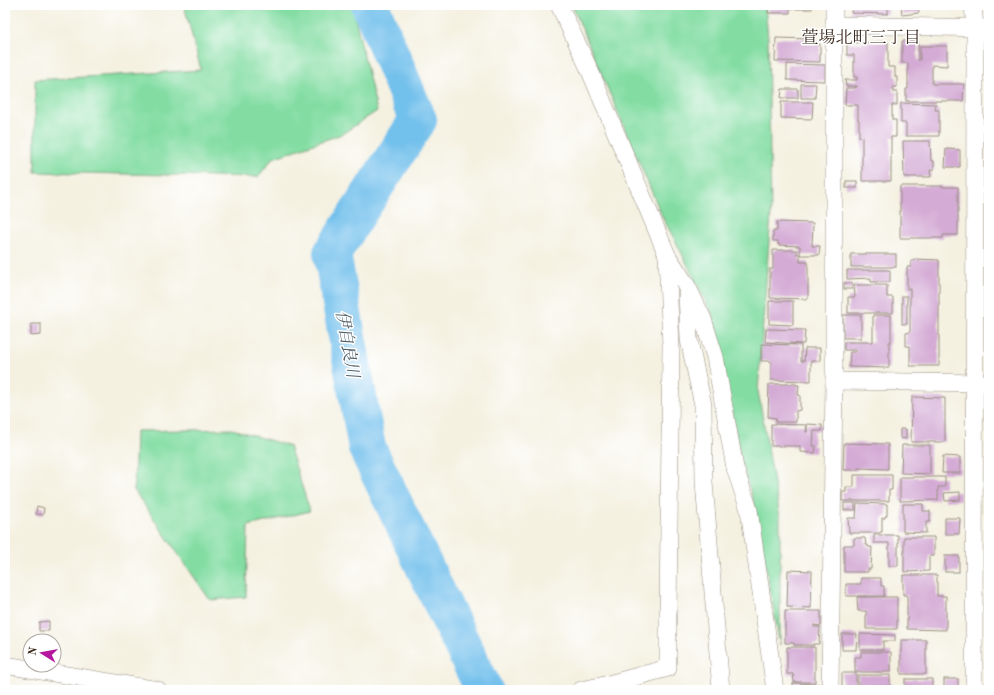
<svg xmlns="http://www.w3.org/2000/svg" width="994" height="695" font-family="'Old Standard TT','Noto Serif JP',serif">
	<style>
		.green { fill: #83dda3; stroke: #5f8460 }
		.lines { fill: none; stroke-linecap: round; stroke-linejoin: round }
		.river { stroke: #72c0ec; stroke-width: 38 }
		.building { fill: #d4abd5 }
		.street-casing { stroke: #988e80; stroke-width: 18 }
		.street { stroke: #fff; stroke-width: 17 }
		.labels { text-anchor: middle; stroke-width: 3; stroke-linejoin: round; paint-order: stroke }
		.neighbourhood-label { font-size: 17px; fill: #3b2a1e; stroke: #fff }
		.water-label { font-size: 17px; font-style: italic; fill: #4e5e66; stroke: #fff }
	</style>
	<rect width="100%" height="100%" fill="#fff"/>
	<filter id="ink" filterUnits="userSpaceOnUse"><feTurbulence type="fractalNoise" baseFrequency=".025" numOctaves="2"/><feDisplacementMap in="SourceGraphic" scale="8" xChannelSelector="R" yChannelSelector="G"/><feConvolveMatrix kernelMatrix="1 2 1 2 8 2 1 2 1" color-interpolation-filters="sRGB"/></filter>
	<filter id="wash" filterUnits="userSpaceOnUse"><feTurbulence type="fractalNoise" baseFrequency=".012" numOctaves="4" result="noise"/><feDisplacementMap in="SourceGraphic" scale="16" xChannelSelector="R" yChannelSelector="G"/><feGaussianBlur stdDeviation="0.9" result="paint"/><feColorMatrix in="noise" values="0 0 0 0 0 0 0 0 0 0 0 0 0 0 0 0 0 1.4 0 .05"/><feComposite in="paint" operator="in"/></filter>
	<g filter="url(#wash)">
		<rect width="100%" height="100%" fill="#f4f1e1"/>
		<g class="green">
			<polygon points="184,5 361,5 355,18 377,111 342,134 273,158 258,177 35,172 35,80 201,70"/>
			<polygon points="572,5 765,5 768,39 771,214 758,391 780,517 780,645 755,506 741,462 722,359 713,316 681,252 662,216"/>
			<polygon points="232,429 289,446 310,511 248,526 246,597 210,600 134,490 136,431"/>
		</g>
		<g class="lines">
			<polyline class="river" points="370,5 418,120 332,253 367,448 484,690"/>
		</g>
		<g id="blocks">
			<g class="building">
				<polygon points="768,5 812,5 812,9 790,9 790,13 768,13"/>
				<polygon points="852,5 888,5 888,14 851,13"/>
				<polygon points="901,5 918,5 919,13 902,15"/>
				<polygon points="776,38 813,39 813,44 820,44 820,62 775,61"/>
				<polygon points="902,41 918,41 918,60 920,60 920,46 947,46 947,66 932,65 932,84 964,84 963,101 906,101 906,89 908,89 908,63 902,63"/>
				<polygon points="888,42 888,67 895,67 895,77 897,77 897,87 893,87 893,92 897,92 897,105 892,105 892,120 896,120 896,137 891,137 891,181 862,181 862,137 859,137 859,120 858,120 858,105 845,105 846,88 855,88 855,87 857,87 857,86 846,86 845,80 857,80 857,77 854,77 854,55 847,55 847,43"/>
				<polygon points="787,64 825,65 825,81 787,80"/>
				<polygon points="801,84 816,84 815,98 801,98"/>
				<polygon points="782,89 798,89 798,98 781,98"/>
				<polygon points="781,102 813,102 812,119 781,118"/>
				<polygon points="901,103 936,104 935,110 939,110 939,136 906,136 906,123 901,123"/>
				<polygon points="903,141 930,141 931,161 934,161 934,170 930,170 931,177 904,177"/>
				<polygon points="946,149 960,150 960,167 945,167"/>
				<rect x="846" y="181" width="11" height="7"/>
				<polygon points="900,186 943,186 943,187 958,187 958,235 943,235 943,238 900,238"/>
				<polygon points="777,222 813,223 812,246 820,246 819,255 800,255 800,246 778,245 778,241 773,241 773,231 777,231"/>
				<polygon points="773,250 797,250 797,254 800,254 800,262 808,262 808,299 770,298 770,269 773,269"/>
				<rect x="851" y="254" width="45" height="13"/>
				<polygon points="914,259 939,260 939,366 910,366 910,346 906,346 906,333 910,332 910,289 907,289 907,267 911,267 911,261 914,261"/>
				<polygon points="847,270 890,270 890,282 871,282 871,278 847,279"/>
				<rect x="844" y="283" width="8" height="6"/>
				<polygon points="854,285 887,285 887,297 893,297 893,313 848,313 848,297 855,297"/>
				<rect x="902" y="296" width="5" height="28"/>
				<polygon points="769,301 793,301 793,325 769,324"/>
				<rect x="843" y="315" width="18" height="23"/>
				<polygon points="873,315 891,315 891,342 889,342 889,368 849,367 850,352 856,352 856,350 844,350 844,342 873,342"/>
				<polygon points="31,324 41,324 41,335 31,336"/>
				<polygon points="766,329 805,330 804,344 765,342"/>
				<polygon points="761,344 801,345 801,361 804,361 805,348 820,348 820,361 811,361 811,381 771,380 771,361 761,361"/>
				<polygon points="769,384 796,384 796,385 799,385 798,395 800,395 800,410 796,411 796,422 775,422 776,418 768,417"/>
				<polygon points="912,397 945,398 945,442 911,442"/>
				<polygon points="771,424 807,425 806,432 807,432 807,424 822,425 822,431 814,431 813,446 816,446 815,453 800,452 800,446 771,446"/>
				<polygon points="900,429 906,429 906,439 900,438"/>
				<polygon points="844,443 888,444 888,469 858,468 858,470 843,470"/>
				<polygon points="902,445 930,445 930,474 901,473"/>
				<polygon points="943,456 960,457 960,473 942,473"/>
				<rect x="987" y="458" width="2" height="17"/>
				<polygon points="854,475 892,475 892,490 889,490 889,501 842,501 842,492 846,492 846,487 854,487"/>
				<polygon points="900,477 945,477 945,487 938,487 938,500 900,501"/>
				<polygon points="960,492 960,500 945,501 944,493"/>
				<rect x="844" y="503" width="11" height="7"/>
				<polygon points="857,503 887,504 887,516 885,516 885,518 882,518 882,532 880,532 880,533 849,533 848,518 856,518"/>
				<polygon points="903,504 923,504 923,511 930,511 930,522 926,522 926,533 903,532"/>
				<polygon points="37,506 44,508 43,515 36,514"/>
				<polygon points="945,518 960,518 959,534 945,534"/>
				<polygon points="874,535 898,535 898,566 889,566 889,543 874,543"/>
				<polygon points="904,537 934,537 934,556 929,556 929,571 904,572"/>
				<polygon points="854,538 865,538 866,545 868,545 868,547 872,547 871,569 868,569 868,572 844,572 844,545 854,545"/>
				<rect x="945" y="556" width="14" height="16"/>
				<polygon points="788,570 812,571 811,608 787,607"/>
				<polygon points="903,575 937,575 937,596 946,596 946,630 907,629 907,595 903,595"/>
				<polygon points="861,578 881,578 881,586 884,586 884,596 846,596 846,584 861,584"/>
				<polygon points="857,597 897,597 897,629 866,629 866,611 858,611"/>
				<polygon points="785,611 821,611 821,626 814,625 814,627 820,627 819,644 813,644 814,645 794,645 794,643 785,643"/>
				<polygon points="49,621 49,631 39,631 39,622"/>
				<polygon points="842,634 857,634 856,650 842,650"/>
				<polygon points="860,634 895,635 895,641 883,641 883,650 860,650"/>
				<rect x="901" y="640" width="25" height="34"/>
				<polygon points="787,647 815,647 815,682 794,682 793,674 787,674"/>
				<polygon points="861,652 891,652 891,672 855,672 855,657 861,657"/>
				<rect x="842" y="673" width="14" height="17"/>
				<rect x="858" y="675" width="32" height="15"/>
				<rect x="905" y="679" width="27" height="11"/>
				<rect x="944" y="679" width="14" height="11"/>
				<polygon points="793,683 821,684 820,690 793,690"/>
			</g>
		</g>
	</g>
	<g filter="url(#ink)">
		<use href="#blocks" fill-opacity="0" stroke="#988e80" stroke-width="1"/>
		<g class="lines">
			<g class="street-casing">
				<g id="street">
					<polyline points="559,5 590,71 667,255 687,286 703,319 715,357 735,468 749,510 775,690"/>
					<polyline points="973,5 975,28 974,690"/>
					<polyline points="834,25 989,28"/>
					<polyline points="687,292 689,340 703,405 704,482 721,690"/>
					<polyline points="834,381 989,383"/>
					<polyline points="5,665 158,690"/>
					<polyline points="581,690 605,685 668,668 668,617 671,345 667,255"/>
					<polyline points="830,690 834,381 834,5"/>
				</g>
			</g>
			<use href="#street" class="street"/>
		</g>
	</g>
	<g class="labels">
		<g class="neighbourhood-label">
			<text x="861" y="43">萱場北町三丁目</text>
		</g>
		<g class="water-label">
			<text transform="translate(348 344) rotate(80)" y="6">伊自良川</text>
		</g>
	</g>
	<rect width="994" height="695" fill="none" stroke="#fff" stroke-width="20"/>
	<g transform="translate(42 653) rotate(281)"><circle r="19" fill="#ffffff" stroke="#b1aaa5"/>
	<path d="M0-3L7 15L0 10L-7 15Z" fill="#b5179e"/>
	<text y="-6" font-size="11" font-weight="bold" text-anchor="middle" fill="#3b2a1e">N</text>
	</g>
</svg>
